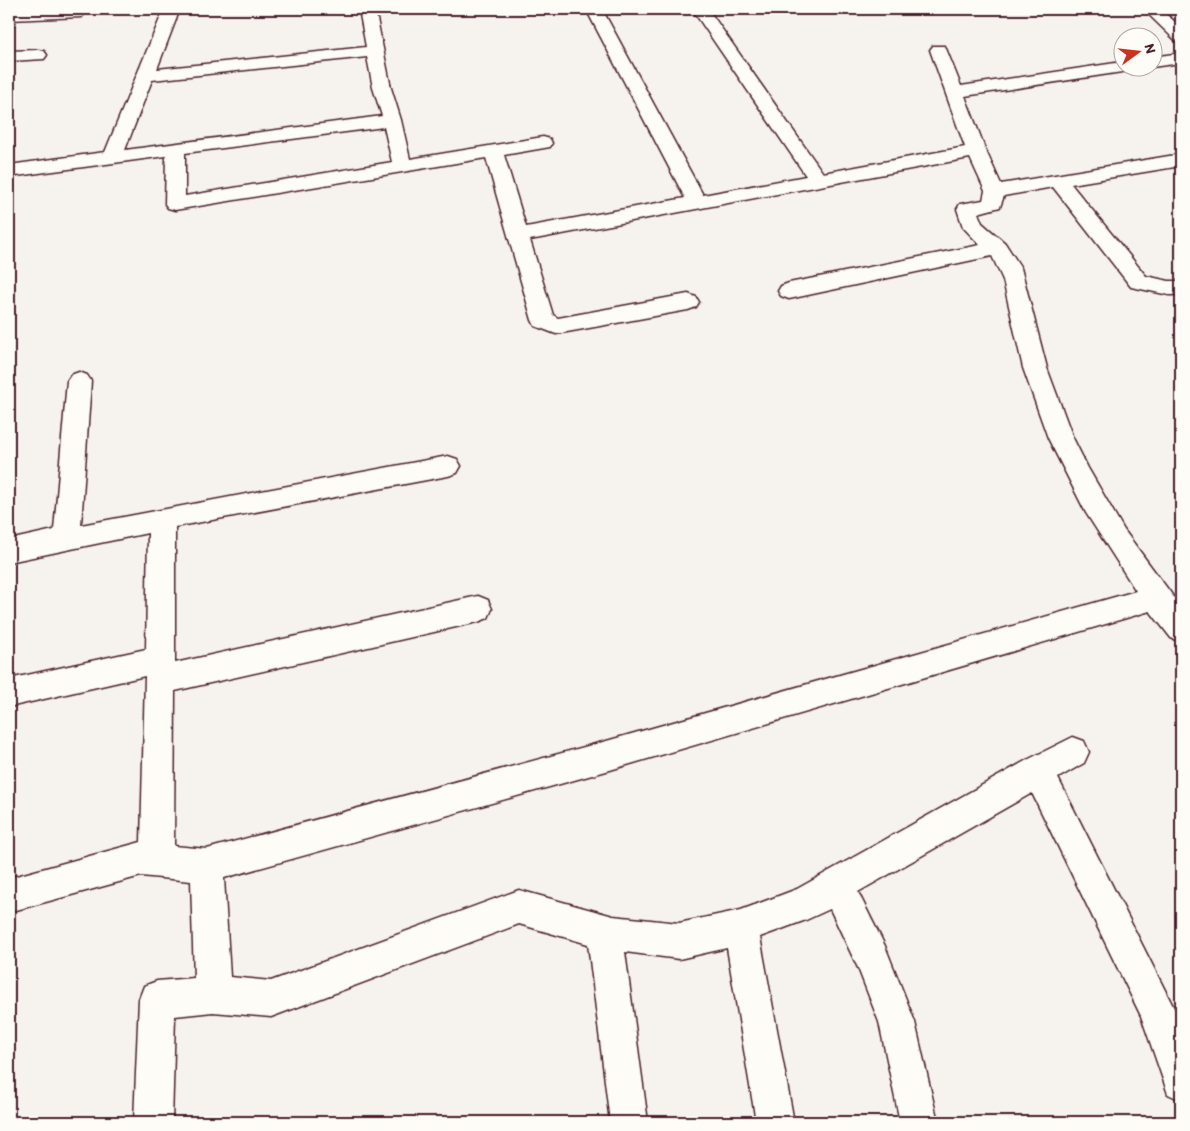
<svg xmlns="http://www.w3.org/2000/svg" width="1190" height="1131" font-family="Itim,sans-serif">
	<style>
		.lines { fill: none; stroke-linecap: round; stroke-linejoin: round }
		.minor-casing { stroke: #4a1f2b; stroke-width: 3 }
		.minor { fill: #fdfcf7; fill-rule: evenodd }
	</style>
	<rect width="100%" height="100%" fill="#f6f3ef"/>
	<filter id="ink" filterUnits="userSpaceOnUse"><feTurbulence type="fractalNoise" baseFrequency=".02" numOctaves="2"/><feDisplacementMap in="SourceGraphic" scale="10" xChannelSelector="R" yChannelSelector="G"/><feConvolveMatrix kernelMatrix="1 2 1 2 8 2 1 2 1" color-interpolation-filters="sRGB"/></filter>
	<g filter="url(#ink)">
		<g class="lines">
			<g class="minor-casing">
				<g id="minor">
					<polygon points="76,9 82,11 84,14 82,17 9,20 9,10"/>
					<path d="M164,9H180L157,69L366,47L359,9H375L391,88L401,120L410,159L543,137L550,139L552,143L550,147L504,155L526,227L685,198L586,9H602L703,195L806,176L692,9H708L823,173L965,147L930,50L933,46H945L961,86L1122,62V68H1130L1128,71L1122,72L965,96L986,151L1001,184L1181,154V166L1071,184L1146,276L1169,281H1181V295H1169L1131,287L1053,187L1004,196L1000,207L978,213L982,223L1005,243L1021,268L1047,368L1073,438L1088,468L1124,530L1181,607V642L1171,638L1150,611L610,770L224,878L230,977L271,981L519,890L613,916L679,923L741,910L797,889L1027,760L1073,737L1084,741L1089,752L1084,763L1058,778L1175,1010L1181,1027V1100L1168,1094L1141,1016L1032,793L858,892L885,946L915,1022L938,1122H900L879,1022L858,968L830,909L806,920L760,937L794,1122H756L727,948L679,959L625,952L648,1122H610L588,944L519,924L271,1017L213,1012L175,1016L172,1122H134L139,999L144,986L157,981L194,978L191,881L141,876L9,912V878L141,842L145,676L9,707V679L146,649L148,533L9,562V540L54,530L67,381L71,375L79,372L87,375L91,381L81,525L448,456L457,459L461,466L457,473L448,476L175,527V663L478,596L488,600L492,609L488,618L478,622L175,691L174,846L207,849L610,740L1136,591L1086,513L1048,438L1023,368L1003,280L992,256L789,299L781,296L778,291L781,286L789,283L980,245L963,227L957,209L960,204L983,200L985,191L970,158L530,240L553,315L558,318L688,294L696,297L699,302L696,307L688,310L556,334L535,326L532,320L486,158L175,210L168,208L165,204L166,156L9,177V165L105,152ZM367,57L373,88L382,116L125,150L152,80ZM384,127L392,162L185,196V153Z"/>
					<polygon points="1143,9 1160,9 1181,27 1181,41 1175,40"/>
					<polygon points="38,50 44,51 47,55 44,59 9,61 9,51"/>
					<polygon points="1181,53 1181,63 1152,67 1152,57"/>
				</g>
			</g>
			<use href="#minor" class="minor"/>
		</g>
	</g>
	<rect width="1190" height="1131" fill="none" stroke="#fdfcf7" stroke-width="30"/>
	<rect x="15" y="15" width="1160" height="1101" fill="none" stroke="#4a1f2b" stroke-width="2" filter="url(#ink)"/>
	<g transform="translate(1138 52) rotate(75)"><circle r="24" fill="#fdfcf7" stroke="#b5a4a5"/>
	<path d="M0-4L9 19L0 12L-9 19Z" fill="#c8321e"/>
	<text y="-8" font-size="14" font-weight="bold" text-anchor="middle" fill="#4a1f2b">N</text>
	</g>
</svg>
